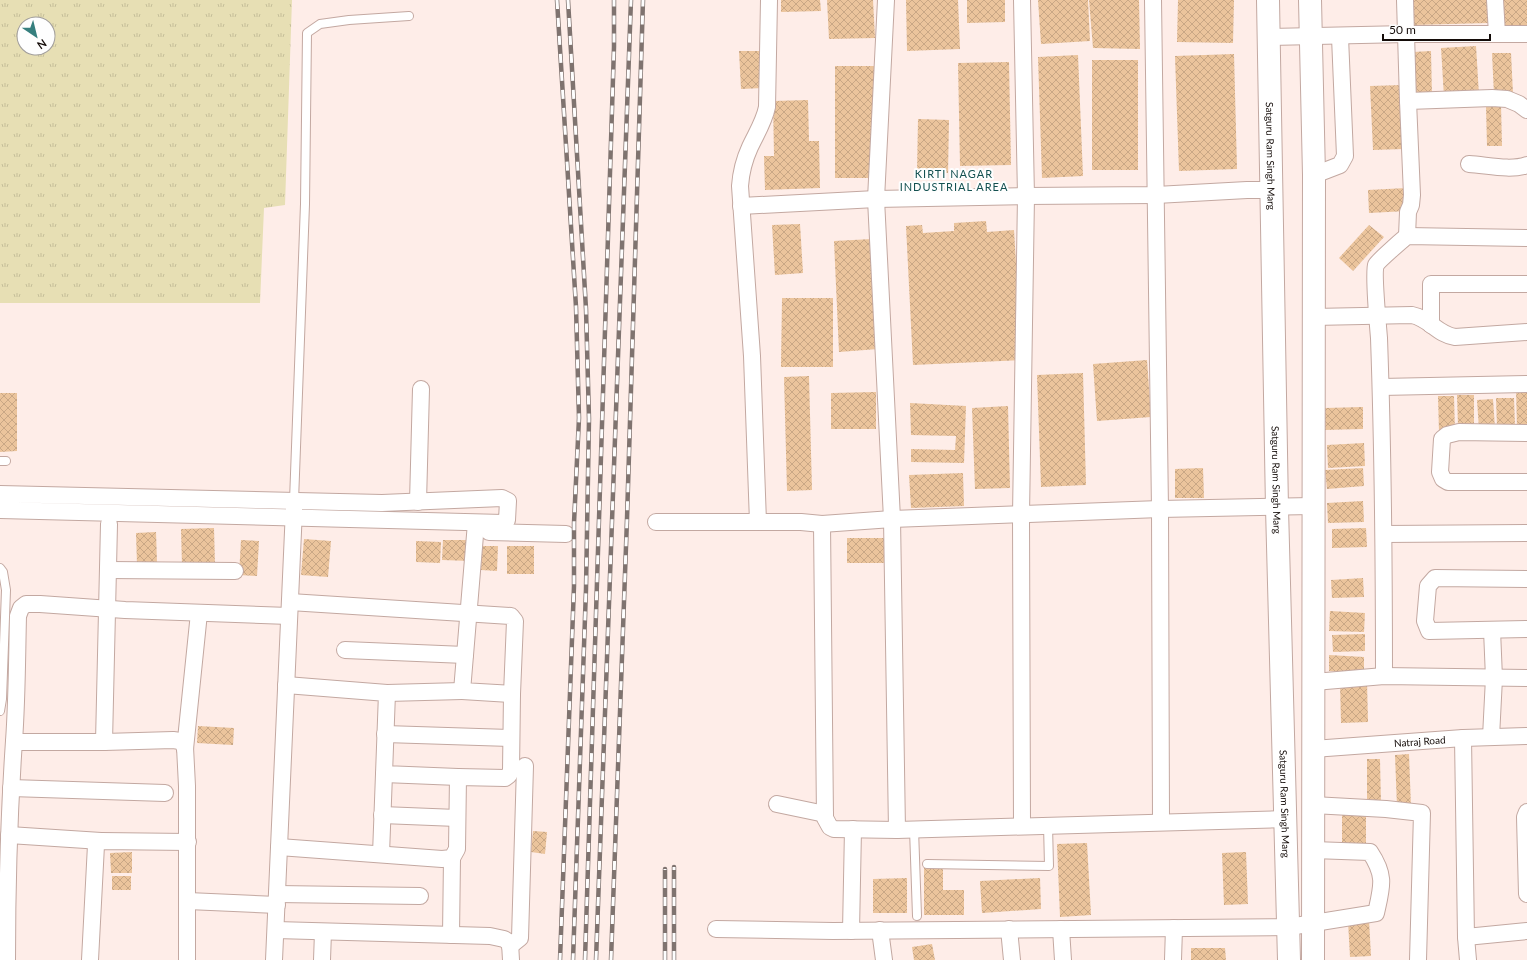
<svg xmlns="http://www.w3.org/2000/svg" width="1527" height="960" font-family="Lato,sans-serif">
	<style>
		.park { fill: url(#park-tufts); fill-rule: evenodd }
		.building { fill: url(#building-cross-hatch) }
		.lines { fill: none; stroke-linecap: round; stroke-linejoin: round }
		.service-casing { stroke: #c3a8a1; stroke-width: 10 }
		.minor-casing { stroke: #c3a8a1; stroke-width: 18 }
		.secondary-casing { stroke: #c3a8a1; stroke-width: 24 }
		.service { stroke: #fff; stroke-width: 8 }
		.minor { stroke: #fff; stroke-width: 16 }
		.secondary { stroke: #fff; stroke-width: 22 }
		.rail-casing { stroke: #7f736f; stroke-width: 4.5 }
		.rail { stroke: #fefefe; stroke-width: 3; stroke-dasharray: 9; stroke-linecap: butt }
		.labels { text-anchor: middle; stroke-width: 4; stroke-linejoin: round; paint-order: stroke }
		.street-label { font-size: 10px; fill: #140c09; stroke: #fefefe }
		.neighbourhood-label { font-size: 11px; letter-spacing: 1px; fill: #145151; stroke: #fefefe }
	</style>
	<defs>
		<pattern id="park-tufts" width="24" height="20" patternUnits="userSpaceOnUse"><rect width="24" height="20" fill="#e7dfb4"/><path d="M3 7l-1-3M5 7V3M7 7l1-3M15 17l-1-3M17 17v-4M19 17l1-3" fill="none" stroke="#c5be99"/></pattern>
		<pattern id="building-cross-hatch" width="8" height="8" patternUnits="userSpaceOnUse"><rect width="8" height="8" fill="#ebc49c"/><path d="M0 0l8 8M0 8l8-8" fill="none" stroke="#c9a785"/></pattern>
	</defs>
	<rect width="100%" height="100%" fill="#feede8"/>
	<path class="park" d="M0,0H292L285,205L264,208L260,303H0ZM24,24H48V48H24Z"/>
	<g class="building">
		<polygon points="781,0 820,0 821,11 781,12"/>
		<polygon points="827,0 873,0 875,38 829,39"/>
		<polygon points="906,0 958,0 960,49 907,51"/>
		<polygon points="967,0 1005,0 1005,22 967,23"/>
		<polygon points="1038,0 1088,0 1090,41 1041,44"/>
		<polygon points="1089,0 1139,0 1140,49 1093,48"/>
		<polygon points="1178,0 1234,0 1233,43 1177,42"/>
		<polygon points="1412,0 1489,0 1489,23 1412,25"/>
		<polygon points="1500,0 1527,0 1527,25 1501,26"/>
		<polygon points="1476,46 1479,95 1444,97 1441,48"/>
		<polygon points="739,51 762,51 763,88 741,89"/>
		<polygon points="1431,51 1432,97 1414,98 1413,52"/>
		<polygon points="1492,53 1511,53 1513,94 1494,95"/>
		<polygon points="1234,54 1237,169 1179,171 1175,56"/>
		<polygon points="1078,55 1083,176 1042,178 1038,57"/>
		<rect x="1092" y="60" width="46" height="110"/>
		<polygon points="1009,62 1011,165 960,166 958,63"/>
		<rect x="835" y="66" width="40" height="112"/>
		<polygon points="1402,85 1404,149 1373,150 1370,86"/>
		<polygon points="808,100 809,141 819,141 820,188 765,190 764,156 774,156 773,101"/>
		<polygon points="1501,105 1502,146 1487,146 1486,106"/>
		<polygon points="918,119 949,120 948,173 917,173"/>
		<polygon points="1406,188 1407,211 1369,213 1368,190"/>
		<polygon points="986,221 987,232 1014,230 1022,360 913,365 906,226 922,225 923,233 954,231 954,223"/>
		<polygon points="800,224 803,273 775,275 772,225"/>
		<polygon points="1369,225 1384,237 1353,271 1339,258"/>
		<polygon points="872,239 878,349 839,352 834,241"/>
		<polygon points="782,298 833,298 833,367 781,367"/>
		<polygon points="1147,360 1151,417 1097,421 1093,364"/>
		<polygon points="1083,373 1086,485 1041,487 1037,375"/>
		<polygon points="809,376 812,490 787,491 784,377"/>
		<polygon points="1516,387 1527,387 1527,428 1517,429"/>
		<polygon points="876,392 876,429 831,429 831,393"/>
		<polygon points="0,393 17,393 17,451 0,452"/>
		<polygon points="1457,395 1474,395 1474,430 1458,427"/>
		<polygon points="1438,396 1454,396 1455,432 1439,432"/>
		<polygon points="1496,398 1514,398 1515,426 1497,427"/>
		<polygon points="1493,399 1495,428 1479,429 1477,400"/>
		<polygon points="910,403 966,406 964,463 911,462 911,449 955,450 956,436 911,435"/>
		<polygon points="1008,406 1010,488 975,489 972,408"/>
		<polygon points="1363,407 1363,429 1325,430 1325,408"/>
		<polygon points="1364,443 1365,466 1328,468 1327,445"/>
		<polygon points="1203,468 1204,498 1175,498 1175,469"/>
		<polygon points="1363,468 1364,486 1327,489 1325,470"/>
		<polygon points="963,473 964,506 911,508 909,475"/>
		<polygon points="1363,501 1364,522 1328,523 1327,503"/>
		<polygon points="214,528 215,565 182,566 181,529"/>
		<polygon points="1366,528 1367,547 1332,548 1332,529"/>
		<polygon points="156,532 157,564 137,565 136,533"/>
		<rect x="847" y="538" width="41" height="25"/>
		<polygon points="304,539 331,541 328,577 301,575"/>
		<polygon points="241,540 259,541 257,576 239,575"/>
		<polygon points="443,540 470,540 470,561 442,560"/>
		<polygon points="416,541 441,542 440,563 416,562"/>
		<polygon points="482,546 498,546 497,571 481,570"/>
		<rect x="507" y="546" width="27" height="28"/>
		<polygon points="1363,578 1364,597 1332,598 1331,580"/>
		<polygon points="1330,611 1365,613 1364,632 1329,631"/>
		<polygon points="1365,634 1365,651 1333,652 1332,635"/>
		<polygon points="1329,655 1364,657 1364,672 1329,671"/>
		<polygon points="1367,682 1368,722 1341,723 1340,683"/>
		<polygon points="198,726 234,728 233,745 197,743"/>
		<polygon points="1409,754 1411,807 1397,807 1395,755"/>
		<polygon points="1367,759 1380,759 1381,805 1367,806"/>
		<polygon points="1342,809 1366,809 1366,847 1342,848"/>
		<polygon points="533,831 547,832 545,854 531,852"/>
		<polygon points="1087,843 1091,915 1060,917 1057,844"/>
		<polygon points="132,852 132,873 111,873 110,853"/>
		<polygon points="1246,852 1248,904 1224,905 1222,853"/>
		<polygon points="924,867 943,867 943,890 964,890 964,915 924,915"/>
		<rect x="112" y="876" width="19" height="14"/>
		<polygon points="907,878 907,913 873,913 873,879"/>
		<polygon points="1040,878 1041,909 982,913 980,881"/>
		<polygon points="1369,920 1371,956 1350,957 1348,921"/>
		<polygon points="932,944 935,960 914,960 912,947"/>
		<polygon points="1191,948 1225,948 1226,960 1191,960"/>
	</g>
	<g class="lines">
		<g class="service-casing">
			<g id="service">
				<polyline points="0,461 6,461"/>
				<polyline points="294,501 305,204 307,33 320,24 349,20 409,16"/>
				<polyline points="0,568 3,572 6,590 2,699 0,711"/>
				<polyline points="914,829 917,916"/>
				<polyline points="927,864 1049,866 1048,825"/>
			</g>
		</g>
		<g class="minor-casing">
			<g id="minor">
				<polyline points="886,0 876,199 892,519 897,830"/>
				<polyline points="1022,0 1026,196 1021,515 1022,826"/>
				<polyline points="1153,0 1160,509 1161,821"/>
				<polyline points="1405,0 1408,101"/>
				<polyline points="1495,0 1497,34"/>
				<polyline points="1269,37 1407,34 1527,34"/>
				<path d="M1469,164C1487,165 1510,171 1527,165"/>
				<polyline points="1314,175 1340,165 1345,156 1340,37"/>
				<polyline points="741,206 876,199 1026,196 1156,195 1247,190 1272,190"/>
				<polyline points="1407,236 1408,212 1411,205 1412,195 1408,101 1492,98 1507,99 1519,104 1527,110"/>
				<path d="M1313,317L1412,315C1429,318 1438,335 1455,337L1527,332"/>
				<polyline points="1431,325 1431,284 1527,284"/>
				<polyline points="1381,387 1527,384"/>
				<polyline points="1527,433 1459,432 1447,435 1442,439 1440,472 1443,479 1448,482 1527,482"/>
				<polyline points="0,494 382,503 502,498 508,501 507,520 503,523 0,510"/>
				<polyline points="418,502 421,389"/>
				<polyline points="656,522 801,522 822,524"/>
				<path d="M758,522L752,356L740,186C741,172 744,160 750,147C756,134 764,122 767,107L769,0"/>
				<polyline points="476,523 462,691 512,694"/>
				<polyline points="489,532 566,534"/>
				<polyline points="1384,534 1527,533"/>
				<polyline points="108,570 235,571"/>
				<polyline points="1527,579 1435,578 1428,586 1425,621 1429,631 1527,629"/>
				<polyline points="345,650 465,655"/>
				<path d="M1384,676C1384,563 1383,451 1379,338C1378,326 1373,272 1376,265C1378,261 1401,241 1407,236L1527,238"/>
				<polyline points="1314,682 1384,676 1527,678"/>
				<polyline points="286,685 387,693 384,774 458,777"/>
				<polyline points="387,693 462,691"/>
				<polyline points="385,734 511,738"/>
				<polyline points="1491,737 1494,678 1492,630"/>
				<polyline points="1463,738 1466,937 1468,960"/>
				<polyline points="14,742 104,742 109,524"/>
				<polyline points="104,742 173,740 180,741 185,747 187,786 187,960"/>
				<polyline points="185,749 199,613"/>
				<path id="s1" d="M1313,749L1463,738L1527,736"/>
				<polyline points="11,788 165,793"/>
				<polyline points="777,804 825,814"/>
				<polyline points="1313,805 1386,809 1422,813 1418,960"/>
				<polyline points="1527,812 1525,817 1527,894"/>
				<polyline points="382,815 457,818"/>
				<polyline points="1286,819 897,830 834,829 830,827 825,818 822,524 892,519 1160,509 1313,506"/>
				<polyline points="9,835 101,841"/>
				<polyline points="279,847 442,859 452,858 457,849 458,777 505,778 509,775 511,771 512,694 515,621 511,616 290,602"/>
				<polyline points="381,854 384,774"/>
				<polyline points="277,894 420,896"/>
				<polyline points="188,901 277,905"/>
				<path d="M716,929L833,931L1289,927L1376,913C1382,886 1386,876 1370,852L1313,850"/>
				<polyline points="1009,929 1012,960"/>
				<polyline points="1061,929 1063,960"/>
				<polyline points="276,930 490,936 504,939 510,943 511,960"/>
				<polyline points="880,930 884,960"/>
				<polyline points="851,931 853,829"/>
				<polyline points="451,935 452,858"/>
				<polyline points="1466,937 1527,931"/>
				<polyline points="510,946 520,938 525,766"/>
				<path d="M7,960C7,887 9,814 14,741C17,700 17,657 18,616L21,608L26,604H40L125,610L289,616"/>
				<polyline points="90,960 96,845 101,841 188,842"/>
				<polyline points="274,960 294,509"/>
				<polyline points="322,960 323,932"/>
				<polyline points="1173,960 1174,928"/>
			</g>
		</g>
		<g class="secondary-casing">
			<g id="secondary">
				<path id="s2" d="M1268,0L1277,508L1289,960"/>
				<polyline points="1310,0 1314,175 1313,960"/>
			</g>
		</g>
		<use href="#service" class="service"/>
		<use href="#minor" class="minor"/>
		<use href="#secondary" class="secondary"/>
		<g class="rail-casing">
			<g id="rail">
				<polyline points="557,0 576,307 579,418 574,523 574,586 560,960"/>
				<polyline points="568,0 586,309 589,419 586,589 573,960"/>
				<polyline points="585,960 614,47 614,0"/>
				<polyline points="596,960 631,0"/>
				<polyline points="611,960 627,519 643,0"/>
				<polyline points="665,960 665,869"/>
				<polyline points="674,960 674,867"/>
			</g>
		</g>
		<use href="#rail" class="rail"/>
	</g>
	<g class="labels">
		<g class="street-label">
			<text dy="4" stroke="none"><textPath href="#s2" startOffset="156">Satguru Ram Singh Marg</textPath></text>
			<text dy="4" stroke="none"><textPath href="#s2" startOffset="480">Satguru Ram Singh Marg</textPath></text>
			<text dy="4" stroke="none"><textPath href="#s1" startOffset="107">Natraj Road</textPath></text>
			<text dy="4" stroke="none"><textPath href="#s2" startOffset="804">Satguru Ram Singh Marg</textPath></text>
		</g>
		<g class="neighbourhood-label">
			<text x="954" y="178">KIRTI NAGAR<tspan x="954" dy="13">INDUSTRIAL AREA</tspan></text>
		</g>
	</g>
	<g transform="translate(36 36) rotate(145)"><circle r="19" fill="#fefefe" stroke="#a09d9c"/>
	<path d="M0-3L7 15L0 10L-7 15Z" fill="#367f7e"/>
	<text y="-6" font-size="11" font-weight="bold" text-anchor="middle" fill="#140c09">N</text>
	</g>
	<path d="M1383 34v6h107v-6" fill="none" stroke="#140c09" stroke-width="2"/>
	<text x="1389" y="34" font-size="12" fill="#140c09" stroke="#fefefe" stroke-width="3" paint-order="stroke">50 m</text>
</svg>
